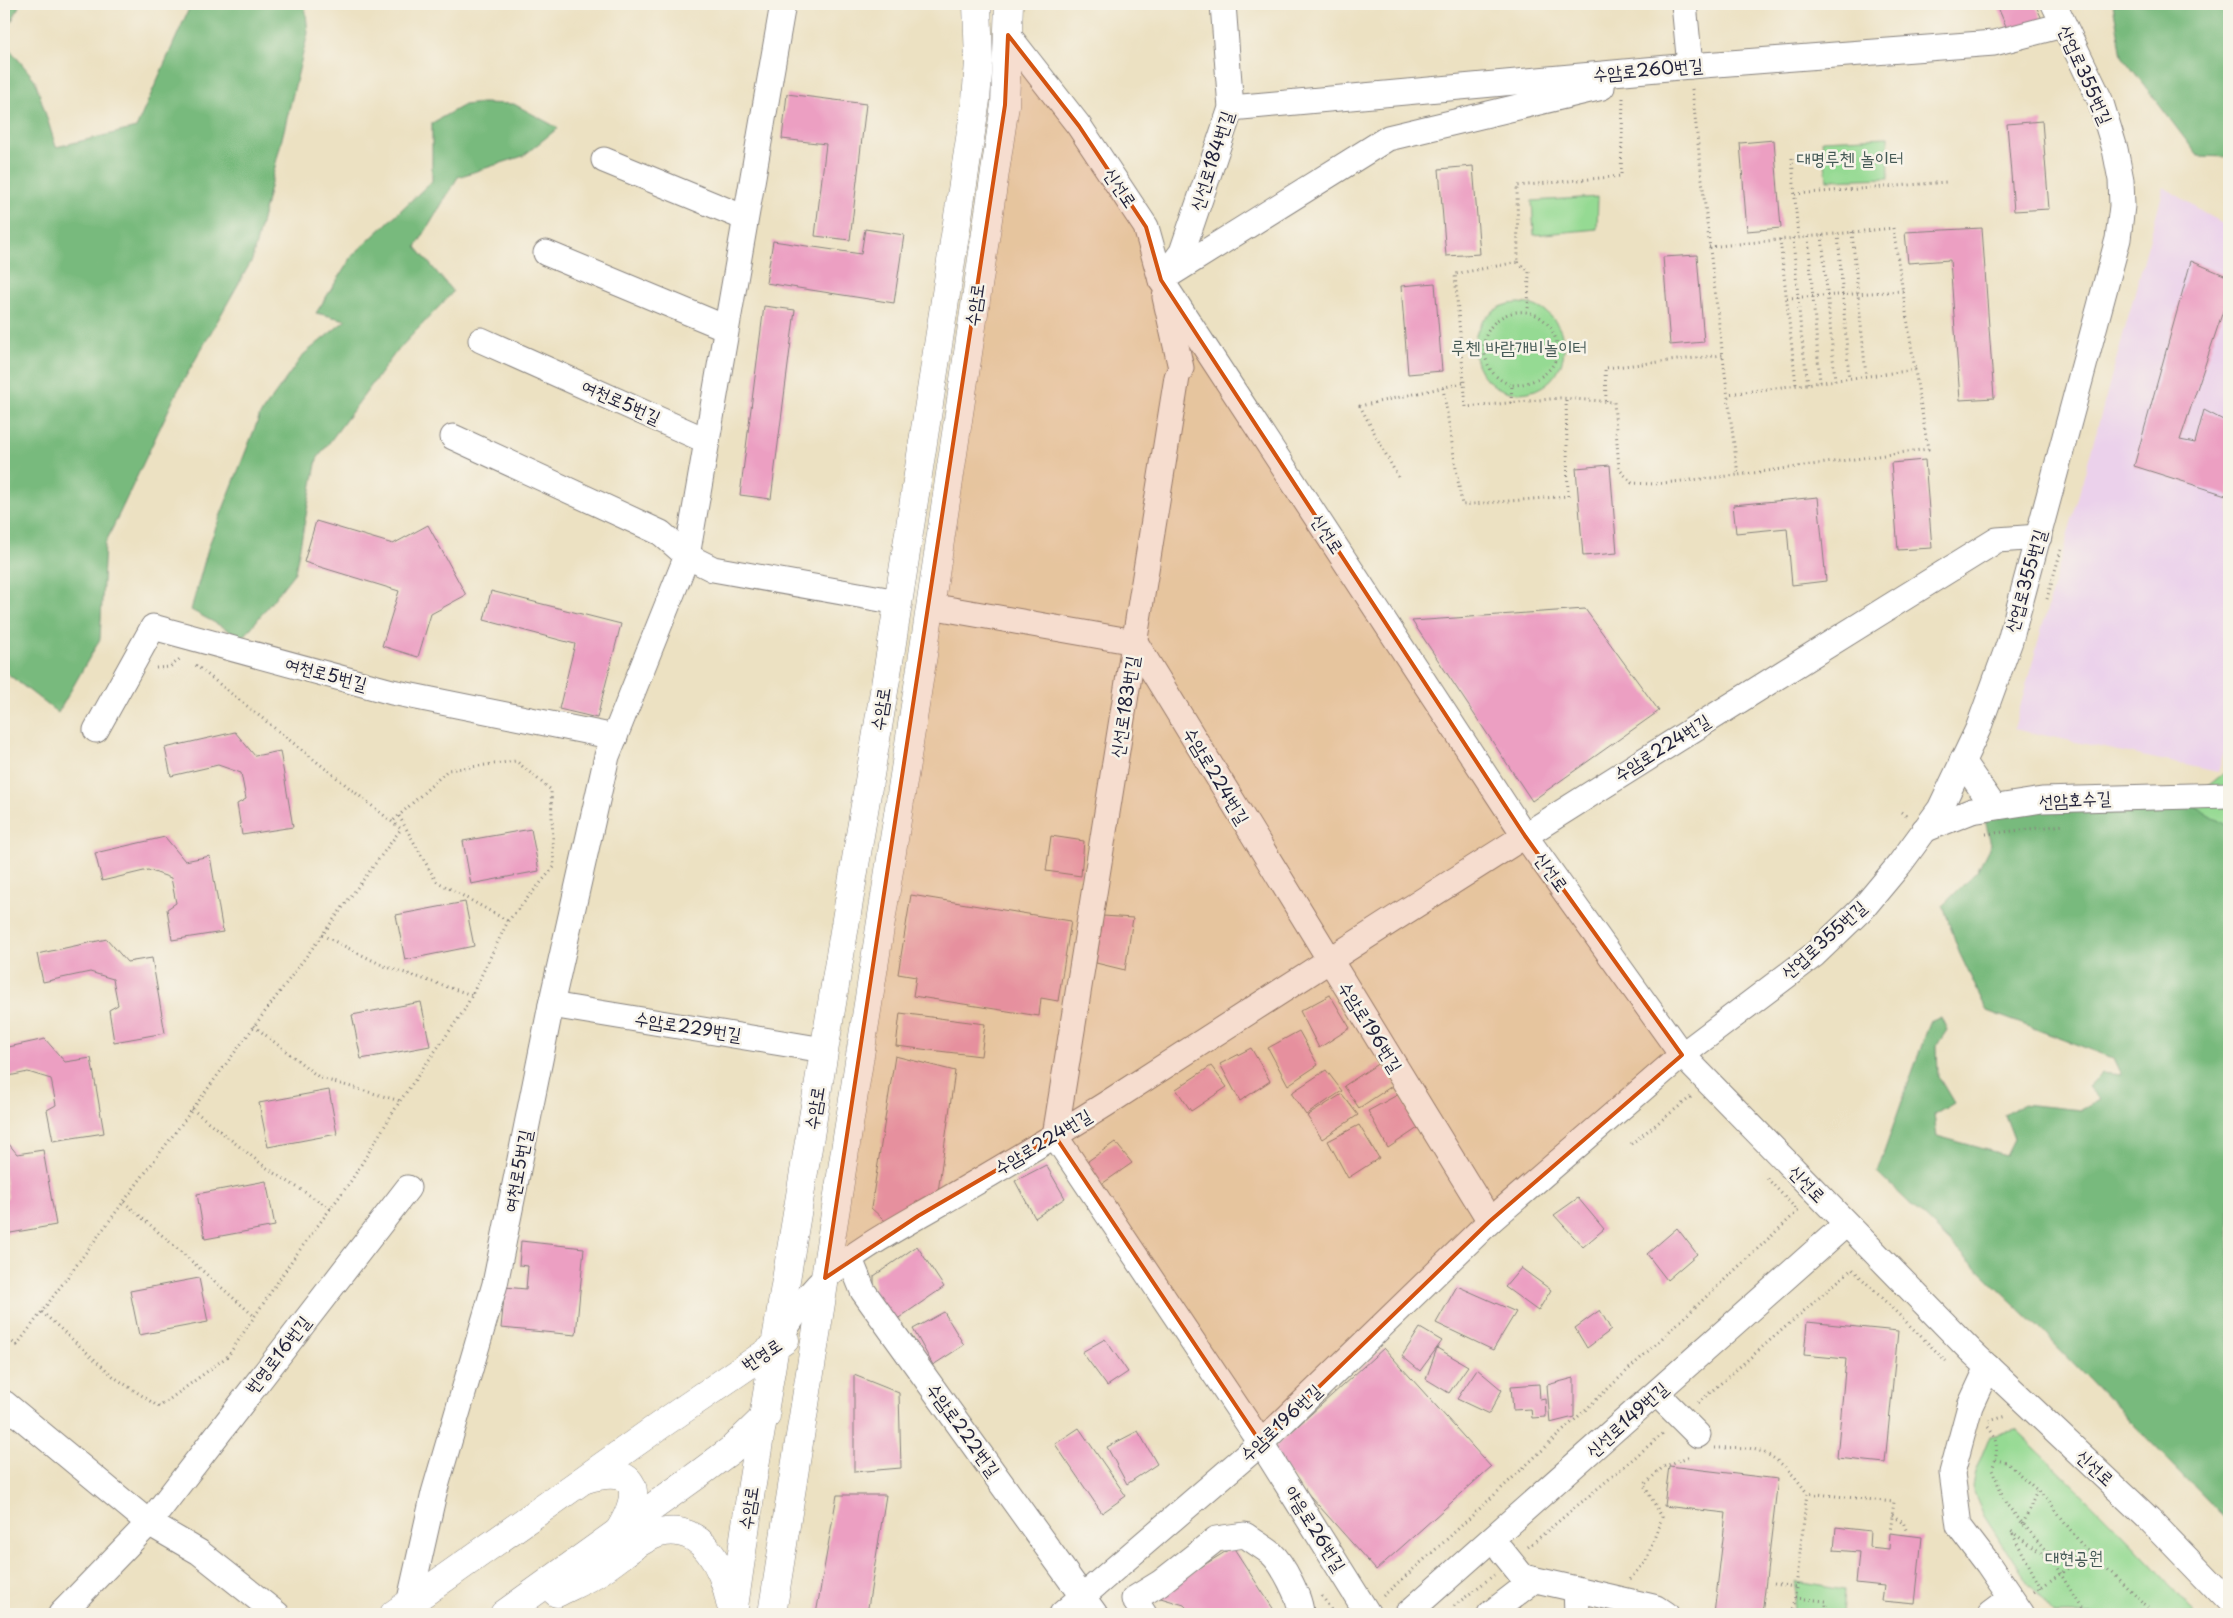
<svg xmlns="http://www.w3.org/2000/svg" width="2233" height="1618" font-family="'Playpen Sans','Poor Story',sans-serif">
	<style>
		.built { fill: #ebd1eb }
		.green { fill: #95da93; stroke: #5c7e67 }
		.forest { fill: #78ba7d; stroke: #4d6e5c }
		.building { fill: #ec9fc2 }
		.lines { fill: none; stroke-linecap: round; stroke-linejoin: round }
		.minor-casing { stroke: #87827e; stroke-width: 27 }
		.major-casing { stroke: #87827e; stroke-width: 29 }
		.path { stroke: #87827e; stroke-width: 3; stroke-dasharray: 1 4; stroke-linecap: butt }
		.minor { stroke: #fff; stroke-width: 25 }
		.major { stroke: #fff; stroke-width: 28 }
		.marked { fill: #d45411; fill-opacity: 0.2; stroke: #d45411; stroke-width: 4; stroke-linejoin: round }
		.labels { text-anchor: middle; stroke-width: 5; stroke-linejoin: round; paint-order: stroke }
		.street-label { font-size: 18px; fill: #22223b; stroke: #f7f3e8 }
		.park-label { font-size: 18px; fill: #445955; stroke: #f7f3e8 }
	</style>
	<rect width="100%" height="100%" fill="#f7f3e8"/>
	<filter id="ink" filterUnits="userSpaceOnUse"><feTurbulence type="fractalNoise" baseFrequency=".02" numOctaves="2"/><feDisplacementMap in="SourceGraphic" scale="10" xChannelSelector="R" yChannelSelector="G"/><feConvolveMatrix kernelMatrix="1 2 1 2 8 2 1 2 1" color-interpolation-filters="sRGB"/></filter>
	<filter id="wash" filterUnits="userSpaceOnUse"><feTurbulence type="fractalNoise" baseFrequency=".0096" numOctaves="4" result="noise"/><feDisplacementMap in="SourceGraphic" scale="20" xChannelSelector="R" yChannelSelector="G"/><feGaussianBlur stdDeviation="1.12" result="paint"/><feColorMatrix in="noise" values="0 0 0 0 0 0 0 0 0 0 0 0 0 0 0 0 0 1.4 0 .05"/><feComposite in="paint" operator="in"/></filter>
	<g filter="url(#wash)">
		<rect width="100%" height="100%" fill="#ece1c2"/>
		<polygon class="built" points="2164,187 2229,228 2229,737 2218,772 2014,729"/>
		<g class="green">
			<polygon points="1888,137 1889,178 1827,180 1822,140"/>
			<polygon points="1598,197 1597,229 1534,235 1532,201"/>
			<circle cx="1519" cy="348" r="45"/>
			<polygon points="2229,769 2229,834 2188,802"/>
			<path d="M2016,1430C2078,1489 2139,1549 2196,1614H2054L2021,1573L1984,1516L1972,1487L1975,1472L1990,1435Z"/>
			<polygon points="1796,1582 1844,1590 1842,1614 1793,1614"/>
		</g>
		<g class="forest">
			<polygon points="4,4 20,4 4,37"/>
			<polygon points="191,4 305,4 308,33 252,260 177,392 105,544 100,639 58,713 4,671 4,42 35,80 56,147 136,128"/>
			<polygon points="2113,4 2229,4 2229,157 2198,156 2122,56"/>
			<polygon points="482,103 514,104 558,128 523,156 458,177 416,247 453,292 396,352 317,459 295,572 243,638 191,610 209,545 260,415 303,355 346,320 316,313 353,255 432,181 432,123 464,105"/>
			<polygon points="2188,802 2229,827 2229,1522 2039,1328 1877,1172 1930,1022 1941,1017 1947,1030 1937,1045 1938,1076 1954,1103 1934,1115 1937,1136 2006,1155 2014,1139 2005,1115 2022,1104 2081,1110 2100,1100 2088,1087 2102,1073 2121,1075 2113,1058 1987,1011 1959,952 1943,905 1977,871 1991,844 1983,812"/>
		</g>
		<g id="blocks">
			<g class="building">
				<polygon points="1999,4 2035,4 2043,21 2008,31 1997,5"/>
				<polygon points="787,94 866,104 850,240 815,236 826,144 782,139"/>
				<polygon points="2042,121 2049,209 2014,211 2007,124"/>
				<polygon points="1774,140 1781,228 1747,231 1740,143"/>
				<polygon points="1473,166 1480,254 1446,256 1439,169"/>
				<polygon points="1982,228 1994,398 1960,400 1950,260 1908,263 1905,232"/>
				<polygon points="865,229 904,235 894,303 766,283 773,241 861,254"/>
				<polygon points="1697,255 1704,342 1670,345 1663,257"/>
				<polygon points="2191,261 2229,277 2229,293 2180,440 2195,443 2204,410 2229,423 2229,496 2134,466"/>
				<polygon points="1435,283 1442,371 1408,374 1401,286"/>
				<polygon points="764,306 795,310 771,499 740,495"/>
				<polygon points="1925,460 1932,548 1898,550 1891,463"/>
				<polygon points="1610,465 1617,553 1583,556 1576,468"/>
				<polygon points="1818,497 1826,581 1792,585 1787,528 1736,533 1733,505"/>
				<polygon points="316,521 393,544 428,525 466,595 431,614 418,657 382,646 399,591 304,562"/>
				<polygon points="491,591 621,624 597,718 559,709 575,644 484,620"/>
				<polygon points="1585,609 1659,711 1532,801 1412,621"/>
				<polygon points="235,732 255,756 280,751 293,827 242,835 237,804 246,799 241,773 218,765 171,776 165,748"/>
				<polygon points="531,829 539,871 471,884 463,841"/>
				<polygon points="1051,836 1084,841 1081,876 1046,871"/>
				<polygon points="165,837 185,861 210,856 223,932 172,940 167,909 176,903 171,878 148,870 102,881 95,853"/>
				<polygon points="911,895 1071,921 1058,1001 1041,998 1039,1016 913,996 916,977 898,974"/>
				<polygon points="465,902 474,946 405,960 396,915"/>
				<polygon points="1103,916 1133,918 1125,970 1096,963"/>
				<polygon points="107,939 127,962 152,958 165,1033 114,1042 109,1010 118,1005 113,979 90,972 43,982 37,954"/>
				<polygon points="1330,995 1350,1028 1319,1048 1300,1011"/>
				<polygon points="421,1002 430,1046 361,1059 352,1015"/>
				<polygon points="900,1013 985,1024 981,1056 896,1046"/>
				<polygon points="1299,1031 1318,1065 1288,1085 1268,1048"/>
				<polygon points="45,1039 65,1062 91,1058 104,1133 53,1141 47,1110 56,1105 51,1079 28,1072 4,1077 4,1048"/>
				<polygon points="1251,1048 1270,1081 1240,1101 1220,1064"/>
				<polygon points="895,1056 955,1071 937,1199 893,1228 871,1208"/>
				<polygon points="1379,1063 1395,1084 1359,1108 1344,1086"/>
				<polygon points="1211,1066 1227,1087 1191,1111 1176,1089"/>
				<polygon points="1326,1070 1342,1091 1306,1115 1291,1093"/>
				<polygon points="329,1090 337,1134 268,1147 259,1103"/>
				<polygon points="1342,1094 1358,1115 1322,1139 1307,1116"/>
				<polygon points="1399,1094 1418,1128 1388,1148 1368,1111"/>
				<polygon points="1359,1125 1379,1158 1348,1178 1328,1141"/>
				<polygon points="4,1138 17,1154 43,1150 56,1225 5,1234 4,1200 8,1197 4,1173"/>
				<polygon points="1115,1142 1132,1163 1096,1188 1081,1166"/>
				<polygon points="1046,1165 1065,1198 1035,1218 1015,1181"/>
				<polygon points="266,1181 275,1226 205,1239 197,1194"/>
				<polygon points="1578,1198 1604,1229 1583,1247 1554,1215"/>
				<polygon points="1677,1228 1697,1254 1667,1280 1647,1254"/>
				<polygon points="521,1241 584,1248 576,1335 501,1328 505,1287 526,1289 528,1266 519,1265"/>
				<polygon points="917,1246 944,1287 893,1322 874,1294 874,1276"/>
				<polygon points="1521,1268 1551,1290 1538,1311 1505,1287"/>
				<polygon points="199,1278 208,1322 139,1335 130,1291"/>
				<polygon points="1457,1286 1516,1312 1493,1350 1436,1323"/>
				<polygon points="1600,1310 1611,1330 1587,1348 1575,1328"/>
				<polygon points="944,1312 964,1345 933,1365 913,1329"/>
				<polygon points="1807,1322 1898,1331 1885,1463 1837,1458 1846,1359 1804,1355"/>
				<polygon points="1420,1328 1442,1341 1420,1371 1402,1356"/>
				<polygon points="1105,1339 1128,1372 1107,1386 1082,1352"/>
				<polygon points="1384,1348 1491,1467 1376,1570 1270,1451"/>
				<polygon points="1437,1348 1468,1366 1449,1393 1426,1379"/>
				<polygon points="1477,1369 1502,1390 1489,1414 1457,1399"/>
				<polygon points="854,1375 899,1393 901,1468 854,1472"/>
				<polygon points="1574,1378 1574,1417 1550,1423 1547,1385"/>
				<polygon points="1539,1384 1540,1400 1545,1399 1546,1417 1532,1418 1531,1409 1513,1410 1511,1386"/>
				<polygon points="1079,1428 1126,1496 1102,1513 1055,1444"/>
				<polygon points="1138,1431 1157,1464 1127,1484 1107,1447"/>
				<polygon points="1669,1466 1778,1479 1762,1614 1714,1614 1726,1513 1664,1506"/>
				<polygon points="837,1495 886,1495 867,1614 816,1614"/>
				<polygon points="1836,1527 1870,1531 1869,1547 1889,1549 1890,1533 1922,1537 1915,1604 1882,1601 1884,1586 1856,1583 1859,1552 1834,1550"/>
				<polygon points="1233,1547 1276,1613 1275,1614 1192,1614 1184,1605 1154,1596"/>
			</g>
		</g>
	</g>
	<g filter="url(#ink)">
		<use href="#blocks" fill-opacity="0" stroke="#87827e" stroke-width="1"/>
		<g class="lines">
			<g class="minor-casing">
				<g id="minor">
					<polyline points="1684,4 1690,66"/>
					<polyline points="1008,35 1079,126 1146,227 1161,280 1525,836 1682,1055 1971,1351 2149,1519 2229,1602"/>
					<polyline points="1231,108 1690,66 1994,43 2063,25"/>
					<polyline points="604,160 745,218"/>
					<polyline points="546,253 726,328"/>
					<polyline points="1167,272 1182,252 1231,108 1223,4"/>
					<polyline points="1161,280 1388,138 1602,87"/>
					<polyline points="1165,297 1181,368 1177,377 1055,1136 1261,1443 1368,1614"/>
					<polyline points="481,340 707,441"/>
					<polyline points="453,437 661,533 687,556 713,569 898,602"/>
					<polyline points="930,606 1135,642 1490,1221"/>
					<polyline points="96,730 153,627 392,692 615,737"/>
					<polyline points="1962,761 1994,807"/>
					<polyline points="1924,830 1972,811 2042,800 2229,795"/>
					<polyline points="551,1005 824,1050"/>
					<polyline points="850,1259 863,1291 1095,1614"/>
					<path d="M776,1344C790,1321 804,1298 824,1279C857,1249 903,1225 941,1203C997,1170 1052,1138 1106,1104C1401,913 1698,725 1997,540L2039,537"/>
					<polyline points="1988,1367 1970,1406 1952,1473 1959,1526 1988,1564 2022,1614"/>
					<polyline points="1659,1392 1666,1403 1698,1435"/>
					<polyline points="4,1403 149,1523 199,1552 277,1614"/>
					<polyline points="1502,1551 1523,1577 1576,1589 1577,1614"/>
					<polyline points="1576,1589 1657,1608 1666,1614"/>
					<polyline points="409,1604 434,1493 495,1284 551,1005 607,756 687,556 783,4"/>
					<polyline points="61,1614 149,1523 408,1188"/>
					<polyline points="1062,1614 1261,1443 1490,1221 1682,1055 1814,955 1864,907 1899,865 1940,809 1978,729 2010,641 2118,239 2122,206 2121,180 2115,149 2100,100 2054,4"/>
					<path d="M1144,1614L1134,1599L1160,1583L1216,1539L1245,1535C1253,1541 1263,1547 1271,1553C1283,1564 1301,1599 1301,1614"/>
					<polyline points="1407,1614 1846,1224"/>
					<polyline points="1490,1614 1534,1580"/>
					<polyline points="1991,1614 2011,1599"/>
				</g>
			</g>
			<g class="major-casing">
				<g id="major">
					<path d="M586,1479C637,1464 644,1491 619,1531"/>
					<path d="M557,1593C571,1586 585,1580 598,1572C618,1560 638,1539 660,1533C703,1522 724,1570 730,1603"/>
					<polyline points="394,1614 662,1424 785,1340"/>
					<polyline points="504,1614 696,1476 731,1450 766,1416"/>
					<polyline points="733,1614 751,1490 891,649 976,100 979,62 977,4"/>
					<polyline points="772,1614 923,655 1005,105 1009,4"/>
				</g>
			</g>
			<g class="path">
				<path d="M1692,89C1706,218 1721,346 1738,475L1928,449L1915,370L1728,394"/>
				<polyline points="1623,98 1621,176 1517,186 1518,262 1455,274 1466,407 1560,398 1614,402 1619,469 1632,483 1654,484 1738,475"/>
				<polyline points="1792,158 1798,237"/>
				<polyline points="1795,194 1947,182"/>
				<polyline points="1852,232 1866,376"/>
				<polyline points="1838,234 1849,378"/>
				<polyline points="1822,235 1835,380"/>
				<polyline points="1808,237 1820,382"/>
				<polyline points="1793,238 1801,333 1808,384"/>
				<polyline points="1780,239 1796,385"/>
				<polyline points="1709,247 1893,228 1915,370"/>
				<polyline points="1518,262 1529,272 1528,312"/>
				<polyline points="1787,298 1903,291"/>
				<polyline points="1443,388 1462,505 1568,496 1566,398"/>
				<polyline points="1606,401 1605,368 1723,355"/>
				<path d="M1511,403L1512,385C1499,381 1490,373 1486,359C1472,315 1537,290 1555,337C1566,366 1537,385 1512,385"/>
				<polyline points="1398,477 1360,406 1463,383"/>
				<polyline points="2047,599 2061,550"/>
				<polyline points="156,668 170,667 181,658"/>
				<polyline points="1901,812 1908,817"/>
				<polyline points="399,816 436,881 508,921"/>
				<polyline points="1986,834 2064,825"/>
				<polyline points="322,935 384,966 472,995"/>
				<polyline points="254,1026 320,1078 400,1101"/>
				<polyline points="192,1109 264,1166 331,1209"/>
				<polyline points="1631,1144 1691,1097 1692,1098"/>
				<polyline points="124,1202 254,1316"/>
				<polyline points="42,1312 114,1377 159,1407 228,1356 293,1259 351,1181 400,1101 465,1009 508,921 554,867 551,790 516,761 448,770 392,822"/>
				<polyline points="4,1337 17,1345 401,829 193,663"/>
				<polyline points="1698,1403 1852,1269 1946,1361"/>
				<polyline points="1989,1421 2007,1416"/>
				<path d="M1988,1427C1999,1440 1998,1454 1992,1469L2006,1504L2048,1553L2085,1614"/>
				<path d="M1715,1448C1725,1448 1736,1447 1746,1448C1772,1450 1793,1473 1807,1493"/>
				<polyline points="1995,1460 2006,1462 2049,1501 2081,1544 2155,1614"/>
				<polyline points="1892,1515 1903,1522 1907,1532"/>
				<polyline points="2023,1524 2037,1491"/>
				<polyline points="1528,1547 1665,1432"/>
				<polyline points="1630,1579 1646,1561 1662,1517 1644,1485 1663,1467 1690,1456"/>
				<polyline points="1774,1584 1796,1587"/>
				<polyline points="2041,1588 2011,1531 2052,1562"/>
				<polyline points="2034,1592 2090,1553"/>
				<polyline points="1322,1596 1334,1614"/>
				<polyline points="1383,1596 1444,1542 1798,1211 1765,1176"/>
				<polyline points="1795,1598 1826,1601 1826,1614"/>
				<polyline points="1454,1606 1494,1575"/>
				<polyline points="1793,1614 1807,1493 1894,1502 1890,1532"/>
			</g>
			<use href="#minor" class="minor"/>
			<use href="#major" class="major"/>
		</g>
	</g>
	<path class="marked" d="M1008,35L1079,126L1146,227L1161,280L1525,836L1682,1055L1490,1221L1261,1443L1055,1136L918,1216L825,1278L1005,105Z"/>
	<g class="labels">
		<g class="street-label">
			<text transform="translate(1648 70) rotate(-5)" y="6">수암로260번길</text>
			<text transform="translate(2085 75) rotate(66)" y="6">산업로355번길</text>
			<text transform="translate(1212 161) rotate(-72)" y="6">신선로184번길</text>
			<text transform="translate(1120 188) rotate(56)" y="6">신선로</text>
			<text transform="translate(975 305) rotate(-82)" y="6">수암로</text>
			<text transform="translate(621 402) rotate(24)" y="6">여천로5번길</text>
			<text transform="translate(1327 534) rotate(57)" y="6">신선로</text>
			<text transform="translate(2026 581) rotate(-74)" y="6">산업로355번길</text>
			<text transform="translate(326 674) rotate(15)" y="6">여천로5번길</text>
			<text transform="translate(1125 707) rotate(-81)" y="6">신선로183번길</text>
			<text transform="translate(881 709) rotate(-81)" y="6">수암로</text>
			<text transform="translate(1662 748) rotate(-32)" y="6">수암로224번길</text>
			<text transform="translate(1216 776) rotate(59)" y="6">수암로224번길</text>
			<text transform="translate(2075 800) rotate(-3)" y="6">선암호수길</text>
			<text transform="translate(1551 872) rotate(54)" y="6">신선로</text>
			<text transform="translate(1824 940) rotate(-42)" y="6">산업로355번길</text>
			<text transform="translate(688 1027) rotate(9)" y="6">수암로229번길</text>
			<text transform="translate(1370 1027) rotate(58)" y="6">수암로196번길</text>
			<text transform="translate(815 1108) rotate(-81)" y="6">수암로</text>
			<text transform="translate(1043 1142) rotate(-31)" y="6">수암로224번길</text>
			<text transform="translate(518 1171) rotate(-79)" y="6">여천로5번길</text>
			<text transform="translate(1807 1184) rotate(46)" y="6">신선로</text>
			<text transform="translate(278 1355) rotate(-52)" y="6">번영로16번길</text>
			<text transform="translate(762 1355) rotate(-33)" y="6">번영로</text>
			<text transform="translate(1627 1420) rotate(-42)" y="6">신선로149번길</text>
			<text transform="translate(1281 1423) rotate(-43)" y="6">수암로196번길</text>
			<text transform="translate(963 1430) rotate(54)" y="6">수암로222번길</text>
			<text transform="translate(2095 1468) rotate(43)" y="6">신선로</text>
			<text transform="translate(749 1508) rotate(-81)" y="6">수암로</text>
			<text transform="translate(1315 1529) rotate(58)" y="6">야음로26번길</text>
		</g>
		<g class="park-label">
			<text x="1850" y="165">대명루첸 놀이터</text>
			<text x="1519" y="354">루첸 바람개비놀이터</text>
			<text x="2074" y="1564">대현공원</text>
		</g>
	</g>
	<rect width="2233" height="1618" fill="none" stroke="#f7f3e8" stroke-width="20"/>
</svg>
